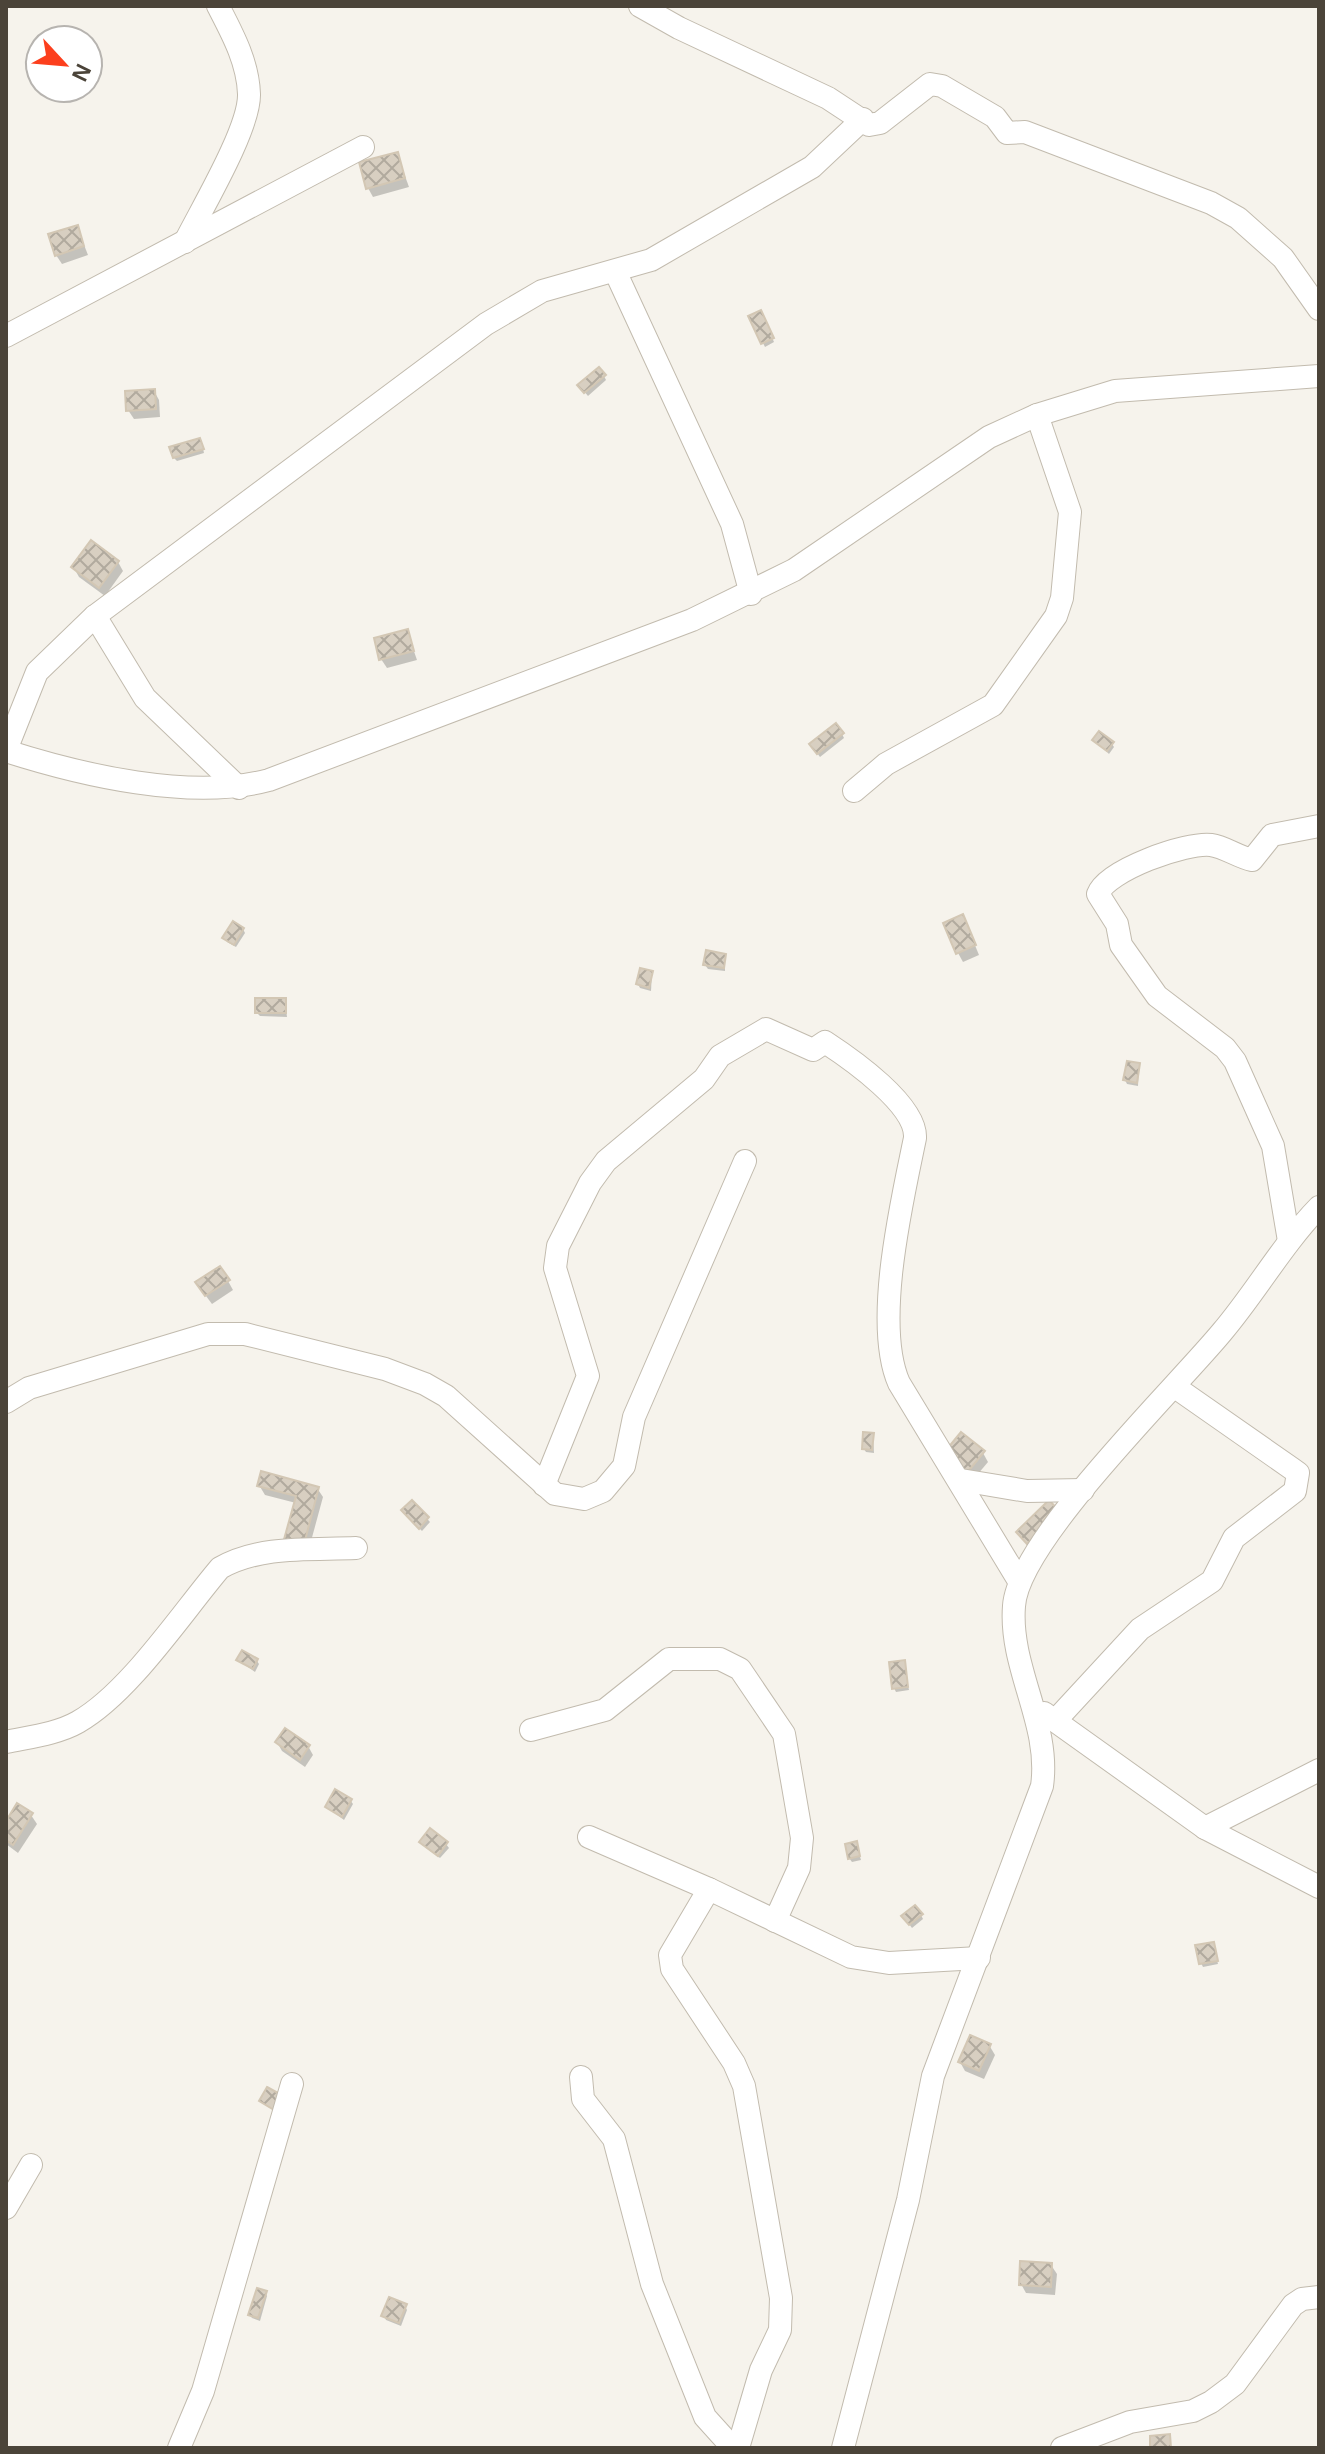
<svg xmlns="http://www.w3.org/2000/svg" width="1325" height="2454" font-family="Arial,sans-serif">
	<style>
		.shadow { fill: #0003 }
		.building { fill: url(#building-cross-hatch); stroke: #d3c7b4; stroke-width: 2 }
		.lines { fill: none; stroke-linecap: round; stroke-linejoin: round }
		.minor-casing { stroke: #c2bbae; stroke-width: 24 }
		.minor { stroke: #fff; stroke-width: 22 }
	</style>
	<defs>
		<pattern id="building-cross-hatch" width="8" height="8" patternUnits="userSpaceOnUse" patternTransform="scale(2)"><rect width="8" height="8" fill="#d8cfc1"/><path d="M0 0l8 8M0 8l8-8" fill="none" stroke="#b1aa9e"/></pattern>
	</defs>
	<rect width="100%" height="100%" fill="#f6f3ec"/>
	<g class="shadow">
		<polygon points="397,154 409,187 373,197 368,188"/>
		<polygon points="77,227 88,255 62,264 56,255"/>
		<polygon points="760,312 774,342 765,347 750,317"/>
		<polygon points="604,376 606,380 588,396 582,389"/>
		<polygon points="154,391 159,400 160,417 134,419 128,410"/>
		<polygon points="202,444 204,453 177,461 174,458"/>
		<polygon points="118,562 123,571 105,596 79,577 74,568"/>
		<polygon points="407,631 417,660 387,668 381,659"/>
		<polygon points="842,734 844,738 820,757 814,749"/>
		<polygon points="1094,740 1112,744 1114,747 1109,754"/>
		<polygon points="967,926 979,955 963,962 958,953"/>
		<polygon points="243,929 245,933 236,947 227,942 225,938"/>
		<polygon points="725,956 725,971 708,969 705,965"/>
		<polygon points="652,973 651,991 640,988 638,984"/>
		<polygon points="285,1000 287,1017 260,1016 257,1013"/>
		<polygon points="1139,1065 1138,1086 1127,1084 1125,1080"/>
		<polygon points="228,1281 233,1290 212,1304 203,1292"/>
		<polygon points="873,1435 874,1453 866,1452 864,1449"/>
		<polygon points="983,1453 988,1462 972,1481 951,1463"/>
		<polygon points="259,1485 317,1488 323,1497 307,1556 296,1503 265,1495"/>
		<polygon points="412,1502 430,1522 422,1531 405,1514"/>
		<polygon points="238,1660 257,1661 259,1664 255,1672"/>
		<polygon points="903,1662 909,1690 896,1692 894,1688"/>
		<polygon points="277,1742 308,1746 313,1755 305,1767 282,1751"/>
		<polygon points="350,1800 353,1804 344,1820 327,1807"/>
		<polygon points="31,1815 37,1824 18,1853 6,1844 6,1824"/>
		<polygon points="856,1843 861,1860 852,1862 849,1858"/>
		<polygon points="446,1844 449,1848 440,1858 424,1846"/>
		<polygon points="921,1915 923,1919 912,1928 906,1920"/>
		<polygon points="1213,1944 1218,1964 1203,1967 1201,1963"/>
		<polygon points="989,2045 995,2055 984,2079 965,2071 960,2062"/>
		<polygon points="1051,2265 1057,2274 1055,2295 1026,2293 1021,2284"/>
		<polygon points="265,2292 267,2296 260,2321 252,2318 250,2315"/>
		<polygon points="405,2306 407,2310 401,2326 386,2320 384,2316"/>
	</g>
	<g class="building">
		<polygon points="398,152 405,178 366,189 359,162"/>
		<polygon points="78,225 84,246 55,256 48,234"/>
		<polygon points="761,310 774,338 761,344 748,316"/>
		<polygon points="599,367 606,375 584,393 577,385"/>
		<polygon points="155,389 156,409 126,411 125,391"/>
		<polygon points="200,438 204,449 173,458 169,447"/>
		<polygon points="91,540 119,561 99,588 71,567"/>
		<polygon points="408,629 414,651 379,660 374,638"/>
		<polygon points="836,723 844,733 817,754 809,744"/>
		<polygon points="1099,731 1114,742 1107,751 1092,740"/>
		<polygon points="963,914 976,945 956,954 943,923"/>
		<polygon points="233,921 244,928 234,945 222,938"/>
		<polygon points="706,950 726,954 724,968 703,965"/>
		<polygon points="640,968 653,971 649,988 636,984"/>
		<rect x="255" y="998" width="31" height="15"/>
		<polygon points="1127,1061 1140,1063 1137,1083 1123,1080"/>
		<polygon points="220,1266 230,1280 205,1296 195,1282"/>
		<polygon points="863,1432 874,1433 872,1450 862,1449"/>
		<polygon points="961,1432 985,1451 966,1474 943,1454"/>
		<polygon points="261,1471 319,1487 303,1548 283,1543 296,1496 257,1486"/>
		<polygon points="412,1500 429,1517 419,1529 401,1510"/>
		<polygon points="1049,1500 1060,1512 1027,1544 1016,1532"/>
		<polygon points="242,1650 258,1659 253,1669 236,1660"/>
		<polygon points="905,1660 908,1687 892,1689 889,1662"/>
		<polygon points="285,1728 310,1745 300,1760 275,1742"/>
		<polygon points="335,1789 352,1799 342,1817 325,1807"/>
		<polygon points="17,1803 33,1813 13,1845 6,1840 6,1821"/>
		<polygon points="430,1828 448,1842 438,1856 419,1842"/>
		<polygon points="857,1841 860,1856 848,1859 845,1844"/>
		<polygon points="915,1905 923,1914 909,1925 901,1916"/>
		<polygon points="1214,1942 1218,1961 1199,1964 1195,1945"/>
		<polygon points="970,2035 991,2044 979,2071 958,2062"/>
		<polygon points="267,2087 289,2099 281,2114 259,2101"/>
		<polygon points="1020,2261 1052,2263 1051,2287 1019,2285"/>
		<polygon points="257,2288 267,2291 258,2318 248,2315"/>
		<polygon points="389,2297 407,2304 399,2323 381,2316"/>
		<polygon points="1170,2434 1171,2448 1150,2448 1150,2436"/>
	</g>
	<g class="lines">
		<g class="minor-casing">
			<g id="minor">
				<polyline points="640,6 679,28 828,98 869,125 880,123 930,84 942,86 995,117 1007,133 1025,132 1211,203 1238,218 1283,258 1319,309"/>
				<path d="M185,242C202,208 250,128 249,94C248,62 232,33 218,6"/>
				<polyline points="615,271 732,524 751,594"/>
				<polyline points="6,336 363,147"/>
				<polyline points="95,616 145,698 239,788"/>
				<polyline points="6,750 37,672 95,616 486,324 542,291 651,260 812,167 863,119"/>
				<path d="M6,751C81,775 191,801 269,780L692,620L794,570L989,437L1037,415L1115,391L1319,376"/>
				<polyline points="854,791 886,764 993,705 1056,616 1062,598 1070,512 1037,415"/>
				<path d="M1289,1241L1273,1146L1235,1061L1225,1048L1157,996L1121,945L1117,924L1098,894C1107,870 1186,842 1211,845C1225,847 1238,857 1252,860L1272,835L1319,826"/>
				<polyline points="6,1402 29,1388 208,1334 245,1334 385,1369 425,1384 446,1396 555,1494 584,1499 603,1491 624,1466 634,1417 745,1161"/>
				<polyline points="961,1480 1027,1491 1083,1490"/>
				<path d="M544,1485L588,1376L555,1268L558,1246L590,1183L606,1161L704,1079L720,1056L766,1029L813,1050L825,1042C851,1059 917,1105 915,1138C902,1201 873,1324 899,1383L1019,1581"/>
				<polyline points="1044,1713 1205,1828 1319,1887"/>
				<polyline points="1055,1721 1140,1629 1212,1581 1234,1538 1295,1491 1298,1473 1291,1468 1175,1387"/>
				<polyline points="531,1730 605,1710 669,1659 720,1659 740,1669 784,1734 802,1838 799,1868 775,1921"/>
				<path d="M6,1742C29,1737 57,1734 78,1722C129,1693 181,1614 220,1568C261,1545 310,1550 356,1548"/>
				<polyline points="1205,1828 1319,1770"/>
				<polyline points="589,1837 709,1889 851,1957 889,1963 979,1958"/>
				<polyline points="709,1889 670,1955 672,1969 734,2063 744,2086 781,2298 780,2330 761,2370 738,2448"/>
				<polyline points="581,2077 583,2099 614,2139 652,2284 705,2417 733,2448"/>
				<polyline points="6,2208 31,2165"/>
				<polyline points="179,2448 203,2391 292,2084"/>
				<path d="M843,2448L908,2200L933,2076L1042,1786C1051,1724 1009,1668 1014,1606C1018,1541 1175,1389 1222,1332C1256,1292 1282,1245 1319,1207"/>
				<polyline points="1062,2448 1130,2422 1193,2411 1211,2402 1235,2384 1293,2305 1302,2299 1319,2297"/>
			</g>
		</g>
		<use href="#minor" class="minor"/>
	</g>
	<rect width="1325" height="2454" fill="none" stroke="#4b4439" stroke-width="16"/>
	<g transform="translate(64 64) rotate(116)"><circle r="38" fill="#ffffff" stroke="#b7b4b0" stroke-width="2"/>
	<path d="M0-6L14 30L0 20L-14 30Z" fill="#fc3f1d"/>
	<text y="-12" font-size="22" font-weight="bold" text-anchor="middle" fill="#4b4439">N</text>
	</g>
</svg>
